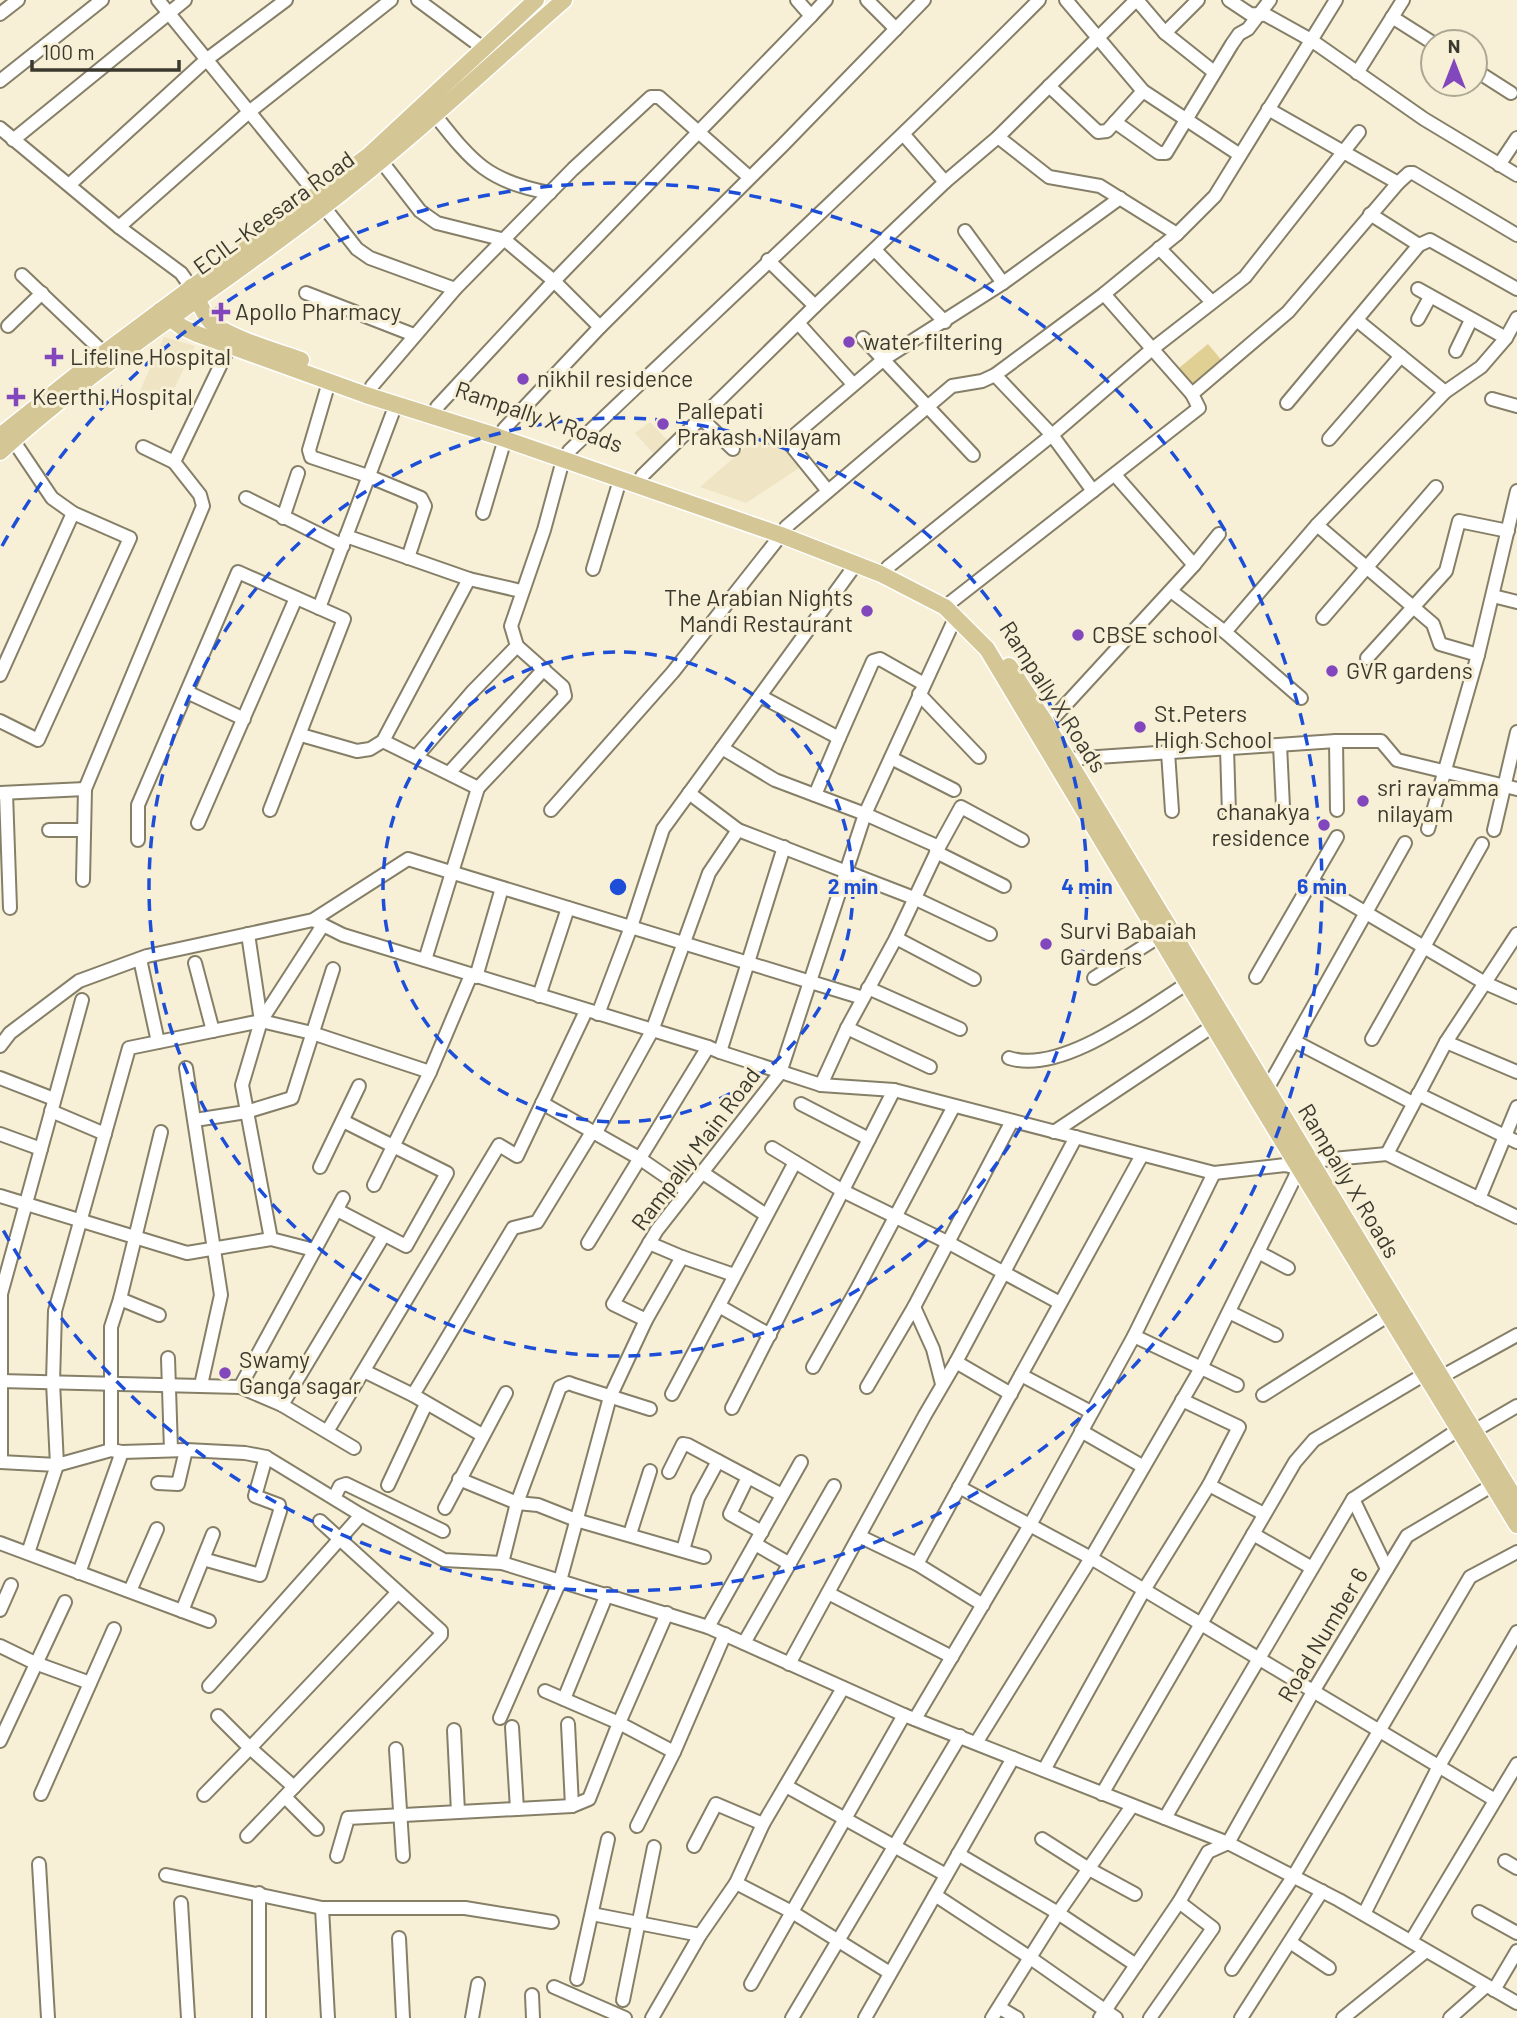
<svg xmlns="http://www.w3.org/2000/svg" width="1517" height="2018" font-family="Barlow,sans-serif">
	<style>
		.built { fill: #efe5c4 }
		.green { fill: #e1d093 }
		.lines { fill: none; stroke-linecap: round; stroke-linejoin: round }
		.minor-casing { stroke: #867f68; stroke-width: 16 }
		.major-casing { stroke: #fff; stroke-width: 19 }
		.minor { stroke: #fff; stroke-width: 12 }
		.major { stroke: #d4c695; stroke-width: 16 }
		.ring { fill: none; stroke: #1d4ed8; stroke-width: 3.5; stroke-dasharray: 12 9 }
		.poi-dot { fill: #8247bd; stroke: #f7f0d6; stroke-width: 2.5 }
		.labels { text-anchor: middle; stroke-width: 6; stroke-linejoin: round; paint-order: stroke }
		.street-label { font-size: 23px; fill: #3b392e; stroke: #f7f0d6 }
		.poi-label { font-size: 23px; fill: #3b392e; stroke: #f7f0d6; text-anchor: start }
		.centre { fill: #1d4ed8; stroke: #f7f0d6; stroke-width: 3.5 }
		.ring-label { font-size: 21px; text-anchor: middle; font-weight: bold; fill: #1d4ed8; stroke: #f7f0d6; stroke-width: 6; stroke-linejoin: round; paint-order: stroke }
	</style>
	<rect width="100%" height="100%" fill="#f7f0d6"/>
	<g class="built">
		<polygon points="164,337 195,346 165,407 139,393"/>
		<polygon points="650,422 668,441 653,453 635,433"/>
		<polygon points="770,426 804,465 746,503 700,487"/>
	</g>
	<polygon class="green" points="1208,344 1223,362 1194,386 1179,368"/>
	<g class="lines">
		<g class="minor-casing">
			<g id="minor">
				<polyline points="158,0 317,195"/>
				<polyline points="418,0 483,48"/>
				<polyline points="867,0 896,29"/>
				<polyline points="1066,0 1143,91 1240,155"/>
				<polyline points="1137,0 1165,33 1198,0"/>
				<polyline points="1229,0 1250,14 1266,15 1311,40 1424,119 1517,175"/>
				<polyline points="0,14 18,0"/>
				<polyline points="811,16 826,0"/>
				<polyline points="1392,17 1433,43"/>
				<polyline points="1165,33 1214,72"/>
				<polyline points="1475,70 1511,93"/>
				<polyline points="1357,73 1403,0"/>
				<polyline points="0,81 102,0"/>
				<polyline points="1049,86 1098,132 1107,131 1143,91"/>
				<polyline points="1268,109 1398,183 1409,173 1413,173 1517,235"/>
				<path d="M435,115C473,163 487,181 550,193"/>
				<polyline points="1115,122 1159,153 1166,153 1232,44 1239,34 1248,29 1270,0"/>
				<polyline points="0,128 119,227 181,273 191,287"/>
				<polyline points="904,135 945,182"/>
				<polyline points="998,137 1049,177 1100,186 1177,234"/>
				<polyline points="13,140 185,0"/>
				<polyline points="382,162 420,211 437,223 505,240 554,281 600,327"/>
				<polyline points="1499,165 1517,138"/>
				<polyline points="69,185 206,60 286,0"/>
				<polyline points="324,207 357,249 370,258 455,289"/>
				<polyline points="1370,214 1419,245"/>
				<polyline points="119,227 249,112 391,0"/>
				<polyline points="965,231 1003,283"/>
				<polyline points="1159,248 1212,302"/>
				<polyline points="875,250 945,322"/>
				<polyline points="768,260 815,306"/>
				<polyline points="22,275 104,353"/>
				<polyline points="1418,289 1506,338"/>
				<polyline points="306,293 414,335"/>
				<polyline points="1104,294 1192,394"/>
				<polyline points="1418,319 1430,297"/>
				<polyline points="1358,321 1445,392"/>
				<polyline points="799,324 853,384"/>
				<polyline points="8,326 42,293"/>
				<polyline points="863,338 973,455"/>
				<polyline points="1456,351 1471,320"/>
				<polyline points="995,375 1052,435 1093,491"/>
				<polyline points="329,382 309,450 311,457 368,476 421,498 425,506 408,558"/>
				<polyline points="372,386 455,289 573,169 651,97 659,97 749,177"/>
				<polyline points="1492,399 1517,406"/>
				<polyline points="1287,403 1419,245 1430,240 1517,289"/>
				<polyline points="437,407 554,281 811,16 797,0"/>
				<polyline points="701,418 733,449"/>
				<polyline points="504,429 600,327 782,146 924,0"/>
				<polyline points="1329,439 1401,356"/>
				<polyline points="143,447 174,462"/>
				<path d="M569,451C726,301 886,154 1039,0"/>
				<polyline points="642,476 815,306 945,182 998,137 1136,0"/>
				<polyline points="828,491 790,444 790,439 884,359 1003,283 1120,198"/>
				<polyline points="246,498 343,546"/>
				<polyline points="483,513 505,439"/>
				<polyline points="283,518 298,473"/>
				<polyline points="1317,525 1433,624 1440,644 1478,655"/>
				<polyline points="786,527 952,386 982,381 995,375 1104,294 1177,234 1215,196 1336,0"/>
				<polyline points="346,536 469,579 521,591"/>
				<polyline points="1194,565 1219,534"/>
				<polyline points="888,567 1052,435 1151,350 1245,277 1359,132"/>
				<polyline points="593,569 620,480"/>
				<polyline points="1171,591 1225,632 1301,698"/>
				<polyline points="1493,596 1517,602"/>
				<polyline points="951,602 1199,408 1192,394 1288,312 1398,183"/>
				<polyline points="319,608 396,404"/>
				<polyline points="1323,618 1436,487"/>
				<polyline points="1225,632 1317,525 1445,392 1481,367 1506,338 1517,318"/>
				<polyline points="1367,658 1446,571 1459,521 1508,531"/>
				<polyline points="0,675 73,513"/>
				<polyline points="187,692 244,719"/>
				<polyline points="919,694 979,757"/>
				<polyline points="760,696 839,738 873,661 880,659 924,684"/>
				<polyline points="0,721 38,740 130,538 73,513 52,498 13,440"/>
				<polyline points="1047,725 1194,565 1115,475"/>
				<polyline points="301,735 357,751 370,749 383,741 469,579"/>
				<polyline points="383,741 478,788 425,960"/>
				<polyline points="1336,741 1337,810"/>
				<polyline points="1280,745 1283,807"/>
				<polyline points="722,748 775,780 865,814 939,847"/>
				<polyline points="1227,748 1229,814"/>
				<polyline points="1168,752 1172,811"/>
				<polyline points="417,756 473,691 517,646 511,626 544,530 563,460"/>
				<polyline points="891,758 954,790"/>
				<polyline points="1068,759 1336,741 1381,741 1397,760 1517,789"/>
				<polyline points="449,773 544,669"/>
				<polyline points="478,788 565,696 563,687 517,646"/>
				<polyline points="0,793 85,789"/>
				<polyline points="6,793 10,908"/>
				<polyline points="689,793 738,830 914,898 990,934"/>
				<polyline points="815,795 839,738"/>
				<polyline points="551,810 673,672 781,535"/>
				<polyline points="198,823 296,598"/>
				<polyline points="1428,829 1478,655 1517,491"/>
				<polyline points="49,830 84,830"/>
				<polyline points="1494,830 1517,732"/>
				<polyline points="138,840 138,805 238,572 344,619 270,810"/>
				<polyline points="936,852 1004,886"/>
				<polyline points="83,880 85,789 203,506 200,495 174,462 233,339"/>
				<polyline points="1312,881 1485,983 1517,997"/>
				<polyline points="313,920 343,935 708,1047"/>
				<polyline points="248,934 261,1021 242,1085 271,1239"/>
				<polyline points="896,938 974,979"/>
				<polyline points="140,959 158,1042"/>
				<polyline points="195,963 213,1031"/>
				<polyline points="476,977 502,888"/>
				<polyline points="1256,977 1337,837"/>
				<polyline points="1094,978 1160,936"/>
				<polyline points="868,988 960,1029"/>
				<polyline points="539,996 568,908"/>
				<polyline points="598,1014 631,927 663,829 856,564"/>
				<polyline points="261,1021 323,925"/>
				<polyline points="847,1028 930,1067"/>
				<polyline points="1372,1039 1482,844"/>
				<polyline points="1294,1041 1413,1103"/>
				<polyline points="1446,1042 1517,1072"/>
				<polyline points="0,1046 10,1033 79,981 147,956 313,920 408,859 863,998"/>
				<polyline points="720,1052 821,1085 894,1090 1214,1173 1285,1165 1297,1168 1295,1177 1201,1368 1091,1558 976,1743"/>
				<path d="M1009,1058C1062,1075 1143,1011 1188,983"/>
				<polyline points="186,1068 221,1295 201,1385"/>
				<polyline points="0,1078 54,1099"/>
				<polyline points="821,1085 847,1028 896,938 939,847 961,807 1022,840"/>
				<polyline points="1267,1089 1405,843"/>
				<polyline points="1418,1094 1517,1142"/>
				<polyline points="542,1103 639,1158 687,1191"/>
				<polyline points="801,1104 869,1139"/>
				<polyline points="51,1111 105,1134"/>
				<polyline points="195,1120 246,1112 292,1098 333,969"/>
				<polyline points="1054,1132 1213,1026"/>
				<polyline points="0,1134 41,1149"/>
				<polyline points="595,1134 652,1031 709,873 738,830"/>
				<polyline points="772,1148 843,1191 949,1243 1060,1303"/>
				<polyline points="1387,1154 1446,1042 1517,934"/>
				<polyline points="1311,1161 1387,1154 1517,1217"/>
				<polyline points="320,1167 359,1086"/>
				<polyline points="703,1173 766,1215"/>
				<polyline points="374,1185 430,1072 471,975"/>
				<polyline points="0,1196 187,1253 271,1239 314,1250"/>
				<polyline points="1479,1199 1517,1107"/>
				<polyline points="337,1210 406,1246 447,1173 343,1121"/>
				<polyline points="588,1243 708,1047 720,1052 784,847"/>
				<polyline points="649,1243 682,1257"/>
				<polyline points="1258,1252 1288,1268"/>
				<polyline points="120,1299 159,1315"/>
				<polyline points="719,1306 770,1335"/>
				<polyline points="914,1307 933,1349 942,1384"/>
				<polyline points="1229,1312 1276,1335"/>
				<polyline points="646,1320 613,1304 657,1230 780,1073 865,814 956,616"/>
				<polyline points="1134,1336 1237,1385"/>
				<polyline points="168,1358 171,1450"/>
				<polyline points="956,1362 1011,1394"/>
				<polyline points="813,1367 857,1289 954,1106"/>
				<polyline points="364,1371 413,1395 482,1435"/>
				<polyline points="1021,1375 1091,1412"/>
				<polyline points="1441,1377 1517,1335"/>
				<polyline points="0,1381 240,1387 282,1405 354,1448"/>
				<polyline points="240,1387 343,1198"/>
				<polyline points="867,1387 914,1307 1012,1121"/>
				<polyline points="672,1394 795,1162"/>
				<polyline points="413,1395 513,1228 537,1222 592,1132"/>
				<polyline points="1263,1395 1389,1315"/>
				<polyline points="282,1405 384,1235"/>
				<polyline points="732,1408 894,1090"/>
				<polyline points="328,1430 499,1145 517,1156 586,1011"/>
				<polyline points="1081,1431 1142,1466"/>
				<polyline points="1474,1431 1517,1406"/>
				<polyline points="111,1450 111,1327 120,1299 161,1132"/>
				<polyline points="0,1462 57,1465 111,1450 122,1452 186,1450 245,1453 266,1457 361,1515 444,1560 502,1563 708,1627 904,1715 1228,1843 1339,1900 1517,2003"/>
				<polyline points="1,1462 1,1294 82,1000"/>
				<polyline points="669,1472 683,1444 688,1445 782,1495"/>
				<polyline points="748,1477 730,1514 762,1532"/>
				<polyline points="459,1479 517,1503 538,1505 576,1520 704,1557"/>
				<polyline points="158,1483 178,1484 186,1450"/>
				<polyline points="388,1485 426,1404"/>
				<polyline points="1209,1485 1264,1514"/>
				<polyline points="959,1487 1091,1558 1495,1800"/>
				<polyline points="334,1498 340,1486 346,1484 443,1531"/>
				<polyline points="1353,1499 1387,1569"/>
				<polyline points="445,1508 506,1393"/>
				<polyline points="320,1521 441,1631 441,1635 294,1787 250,1748 398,1592"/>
				<polyline points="630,1534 650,1471"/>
				<polyline points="1253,1534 1312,1568"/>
				<polyline points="859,1536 917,1564 983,1605"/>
				<polyline points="0,1543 209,1621"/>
				<polyline points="755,1544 790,1564"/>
				<polyline points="683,1550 698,1498 718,1461"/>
				<polyline points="28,1553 57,1465 53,1382 55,1311 129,1048 261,1021 312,1033 430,1072"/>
				<polyline points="203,1559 260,1575 280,1511 279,1505 255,1496 266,1457"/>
				<polyline points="502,1563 517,1503 560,1387 569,1383 574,1385 650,1409"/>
				<polyline points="917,1564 1142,1155"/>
				<polyline points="79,1573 122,1452"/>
				<polyline points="130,1591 157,1529"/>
				<polyline points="828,1593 952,1657"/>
				<polyline points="0,1610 11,1585"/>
				<polyline points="182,1611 213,1534"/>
				<polyline points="708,1627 801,1462"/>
				<polyline points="744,1643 834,1486"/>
				<polyline points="0,1646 35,1663 90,1683"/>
				<polyline points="789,1664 925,1415 956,1362 1076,1137"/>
				<polyline points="209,1686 361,1515"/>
				<polyline points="545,1691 619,1723 674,1752"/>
				<polyline points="564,1699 607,1594"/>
				<polyline points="500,1718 560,1581 610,1397 646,1320 682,1257 734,1275"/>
				<polyline points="915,1719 1030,1525 1134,1336 1214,1173"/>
				<polyline points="568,1724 572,1806"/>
				<polyline points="512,1727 517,1809"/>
				<polyline points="454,1730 458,1812"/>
				<polyline points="0,1741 65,1602"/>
				<polyline points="396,1749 403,1856"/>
				<polyline points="1044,1770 1144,1590 1209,1485 1239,1427 1182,1400"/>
				<polyline points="786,1786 946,1875"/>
				<polyline points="41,1794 114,1629"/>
				<polyline points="1102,1794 1295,1462 1314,1440 1425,1374"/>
				<polyline points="204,1795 250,1748 218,1716"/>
				<polyline points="285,1797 317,1829"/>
				<polyline points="1165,1818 1353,1499 1458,1430"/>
				<polyline points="637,1826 674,1752 725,1634"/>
				<polyline points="247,1836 294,1787"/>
				<polyline points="1042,1839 1089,1869 1135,1894"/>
				<polyline points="694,1846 716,1804 763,1824"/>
				<polyline points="958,1854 1058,1913 1136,1965"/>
				<polyline points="337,1856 348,1818 572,1806 589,1799 619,1723 667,1613"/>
				<polyline points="1505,1861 1517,1868"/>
				<polyline points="39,1864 48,2018"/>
				<polyline points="166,1875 322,1908 465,1908 552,1922"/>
				<polyline points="736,1883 792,1912 890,1973"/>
				<polyline points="935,1895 1029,1957 1116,2018"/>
				<polyline points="181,1903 188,2018"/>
				<polyline points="322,1908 328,2018"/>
				<polyline points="1479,1912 1517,1933"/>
				<polyline points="592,1914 700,1935"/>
				<polyline points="1364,1914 1439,1766 1517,1632"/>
				<polyline points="399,1938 403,2018"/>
				<polyline points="1411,1941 1517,1764"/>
				<polyline points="1290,1942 1329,1968"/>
				<polyline points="1232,1969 1293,1877 1470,1577 1517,1552"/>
				<polyline points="577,1979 608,1839"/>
				<polyline points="751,1984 904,1715"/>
				<polyline points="554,1987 625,2018"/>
				<polyline points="1494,1990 1517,1951"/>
				<polyline points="532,1995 533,2018"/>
				<polyline points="623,2000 654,1847"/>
				<polyline points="1000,2008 1017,2018"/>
				<polyline points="259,2018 259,1893"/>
				<polyline points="472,2018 478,1984"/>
				<polyline points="652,2018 700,1935 736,1883 763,1824 843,1688"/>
				<polyline points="792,2018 960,1736"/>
				<polyline points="865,2018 1013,1758"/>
				<polyline points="992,2018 1058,1913 1132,1806"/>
				<polyline points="1100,2018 1179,1902 1208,1852 1228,1843 1314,1690 1407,1536 1493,1485"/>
				<polyline points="1150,2018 1213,1928 1179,1902"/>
				<polyline points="1241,2018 1322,1891"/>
				<polyline points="1343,2018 1426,1951"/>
				<polyline points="1450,2018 1486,1986"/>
			</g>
		</g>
		<g class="major-casing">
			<g id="major">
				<path d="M191,287C197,297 202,312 210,321C226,337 279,352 301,360"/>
				<polyline points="160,311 182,327 197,334 366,395 496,436 781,535 881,574 945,607 987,649 1258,1101 1517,1525"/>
				<polyline points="0,436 104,353 368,156 536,0"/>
				<path d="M0,452C100,361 216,290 322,208C407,143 484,70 564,0"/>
				<polyline points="1009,666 1042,717 1517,1502"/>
			</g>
		</g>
		<use href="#minor" class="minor"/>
		<use href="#major" class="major"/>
	</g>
	<g class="ring">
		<circle cx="618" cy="887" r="235"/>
		<circle cx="618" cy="887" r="469"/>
		<path d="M2 546A704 704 0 1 1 2 1228"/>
	</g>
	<g class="poi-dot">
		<path d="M217.5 301.5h7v7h7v7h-7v7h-7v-7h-7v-7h7z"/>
		<circle cx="849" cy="342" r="7"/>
		<path d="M50.5 346.5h7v7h7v7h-7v7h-7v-7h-7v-7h7z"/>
		<circle cx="523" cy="379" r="7"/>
		<path d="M12.5 386.5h7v7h7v7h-7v7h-7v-7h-7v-7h7z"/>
		<circle cx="663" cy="424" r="7"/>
		<circle cx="867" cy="611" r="7"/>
		<circle cx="1078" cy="635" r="7"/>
		<circle cx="1332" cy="671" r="7"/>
		<circle cx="1140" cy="727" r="7"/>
		<circle cx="1363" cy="801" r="7"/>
		<circle cx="1324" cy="825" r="7"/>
		<circle cx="1046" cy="944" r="7"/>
		<circle cx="225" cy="1373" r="7"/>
	</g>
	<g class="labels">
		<g class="street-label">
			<text transform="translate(274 213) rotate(-36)" y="8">ECIL-Keesara Road</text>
			<text transform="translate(539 417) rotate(19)" y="8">Rampally X Roads</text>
			<text transform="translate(1053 697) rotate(57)" y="8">Rampally X Roads</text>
			<text transform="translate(696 1149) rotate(-53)" y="8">Rampally Main Road</text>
			<text transform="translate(1349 1181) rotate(59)" y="8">Rampally X Roads</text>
			<text transform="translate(1323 1635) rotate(-59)" y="8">Road Number 6</text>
		</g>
		<g class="poi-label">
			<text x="235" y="320">Apollo Pharmacy</text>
			<text x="863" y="350">water filtering</text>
			<text x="70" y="365">Lifeline Hospital</text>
			<text x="537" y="387">nikhil residence</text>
			<text x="32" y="405">Keerthi Hospital</text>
			<text x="677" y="419">Pallepati<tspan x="677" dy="26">Prakash Nilayam</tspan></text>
			<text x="853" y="606" text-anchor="end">The Arabian Nights<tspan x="853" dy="26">Mandi Restaurant</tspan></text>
			<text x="1092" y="643">CBSE school</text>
			<text x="1346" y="679">GVR gardens</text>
			<text x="1154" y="722">St.Peters<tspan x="1154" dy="26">High School</tspan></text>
			<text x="1377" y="796">sri ravamma<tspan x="1377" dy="26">nilayam</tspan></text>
			<text x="1310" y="820" text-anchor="end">chanakya<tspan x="1310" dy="26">residence</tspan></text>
			<text x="1060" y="939">Survi Babaiah<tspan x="1060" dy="26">Gardens</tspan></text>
			<text x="239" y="1368">Swamy<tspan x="239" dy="26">Ganga sagar</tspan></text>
		</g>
	</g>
	<circle cx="618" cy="887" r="10" class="centre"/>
	<g class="ring-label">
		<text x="853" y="894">2 min</text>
		<text x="1087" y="894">4 min</text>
		<text x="1322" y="894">6 min</text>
	</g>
	<g transform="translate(1454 63)"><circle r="33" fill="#f7f0d6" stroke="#aca793" stroke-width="2"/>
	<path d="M0-5L12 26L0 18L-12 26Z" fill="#8247bd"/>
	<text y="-10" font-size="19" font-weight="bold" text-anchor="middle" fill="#3b392e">N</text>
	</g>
	<path d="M32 60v10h147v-10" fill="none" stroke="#3b392e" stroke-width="3.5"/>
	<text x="42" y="60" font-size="21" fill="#3b392e" stroke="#f7f0d6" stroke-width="5" paint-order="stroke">100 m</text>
</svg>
